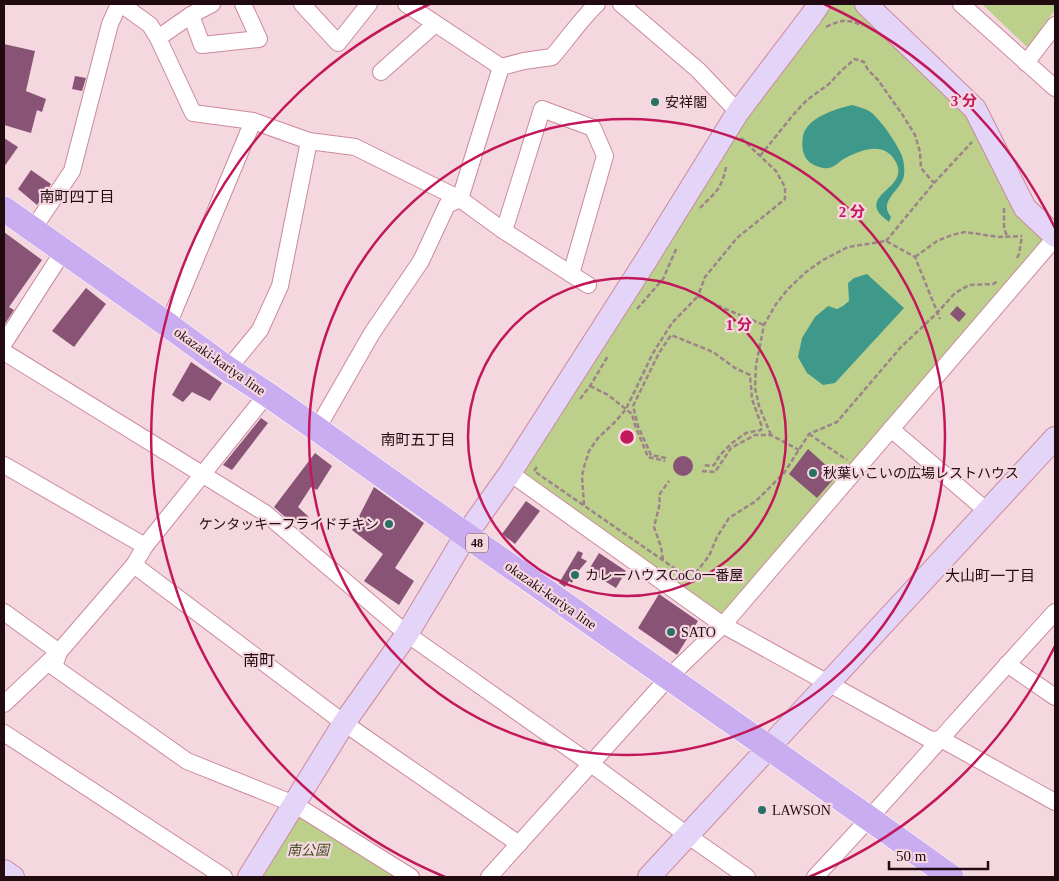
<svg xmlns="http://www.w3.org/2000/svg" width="1059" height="881" font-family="'Times New Roman','Noto Sans JP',serif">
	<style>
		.green { fill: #bcd08b }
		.water { fill: #3f998b }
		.building { fill: #885375 }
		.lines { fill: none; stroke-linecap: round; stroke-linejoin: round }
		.street-casing { stroke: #cc899b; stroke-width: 18 }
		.secondary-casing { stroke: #cc899b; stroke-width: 24 }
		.primary-casing { stroke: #fff; stroke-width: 26 }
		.path { stroke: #9e838a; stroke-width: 2.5; stroke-dasharray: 5 2.5; stroke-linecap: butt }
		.street { stroke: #fff; stroke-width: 16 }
		.secondary { stroke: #e4d5f8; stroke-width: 22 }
		.primary { stroke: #caacf1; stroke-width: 25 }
		.ring { fill: none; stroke: #c2185b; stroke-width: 2.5 }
		.poi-dot { fill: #297065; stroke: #f5d8df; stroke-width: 2 }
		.labels { text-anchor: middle; stroke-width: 4.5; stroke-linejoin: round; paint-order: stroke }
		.shield { fill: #f5d8df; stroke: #61484f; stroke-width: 1 }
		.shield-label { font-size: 12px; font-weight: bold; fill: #220a11 }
		.poi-label { font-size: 14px; fill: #220a11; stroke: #f5d8df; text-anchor: start }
		.street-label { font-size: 14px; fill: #220a11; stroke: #f5d8df }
		.park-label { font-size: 14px; font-style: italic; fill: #434f21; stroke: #f5d8df }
		.neighbourhood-label { font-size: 15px; fill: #220a11; stroke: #f5d8df }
		.quarter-label { font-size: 16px; fill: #220a11; stroke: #f5d8df }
		.centre { fill: #c2185b; stroke: #f5d8df; stroke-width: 2.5 }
		.ring-label { font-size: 15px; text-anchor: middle; font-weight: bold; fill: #c2185b; stroke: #f5d8df; stroke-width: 4.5; stroke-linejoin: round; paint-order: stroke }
	</style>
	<rect width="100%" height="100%" fill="#f5d8df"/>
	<g class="green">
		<polygon points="826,4 858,4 971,113 1045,242 725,614 718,614 519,473 743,121"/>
		<polygon points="982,4 1055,4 1055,10 1027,47"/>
		<polygon points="298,814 407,877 257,877"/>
	</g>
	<g class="water">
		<path d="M852,105C859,107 868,109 873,114C882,122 898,145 902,156C904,162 905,170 904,176C900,192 878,200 891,217L889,222C886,219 882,217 880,214C863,192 913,187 894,159C881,140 857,152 842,160C838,163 834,167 829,168C824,169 819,167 814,165C803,160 801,148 803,136C807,117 836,109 852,105Z"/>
		<polygon points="867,274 904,308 835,383 823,385 807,373 798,357 802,338 815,317 828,306 837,309 843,306 849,301 848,283 854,278"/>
	</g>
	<g class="building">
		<polygon points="4,44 35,51 26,91 46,99 42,112 37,110 31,133 4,125"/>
		<polygon points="75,76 86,78 82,91 72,89"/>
		<polygon points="4,138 18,147 4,167"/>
		<polygon points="31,170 51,184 37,205 18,189"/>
		<polygon points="4,232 42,260 9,307 14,310 4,325"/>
		<polygon points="86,288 106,304 74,347 52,331"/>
		<polygon points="957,306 966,314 959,322 950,314"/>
		<polygon points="191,362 222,383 210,401 192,392 183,402 172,395"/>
		<polygon points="261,418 268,423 232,470 223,465"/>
		<polygon points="808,449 837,475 817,498 789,474"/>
		<polygon points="315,453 332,466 317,490 311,487 298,507 309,517 299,525 284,516 274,507"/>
		<circle cx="683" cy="466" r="10"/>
		<polygon points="374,487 424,523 395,568 414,581 399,605 364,581 383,554 352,530"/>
		<polygon points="526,501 540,511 515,544 502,534"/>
		<polygon points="578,551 583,553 581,558 587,561 575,575 572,583 569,581 565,587 559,583"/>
		<polygon points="599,553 626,571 616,588 588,571"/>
		<polygon points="659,594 698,621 677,655 638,628"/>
	</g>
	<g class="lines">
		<g class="street-casing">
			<g id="street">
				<polyline points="121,4 150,25 158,38 191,15 212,4"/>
				<polyline points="302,4 338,43 369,4"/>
				<polyline points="406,4 501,67"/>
				<polyline points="621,4 698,70 738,112"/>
				<polyline points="961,4 1055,88"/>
				<polyline points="191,15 202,45 259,39 243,4"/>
				<polyline points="158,38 193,113 253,121 309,141 355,147 460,199 504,231 588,285"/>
				<polyline points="1026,63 1055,25"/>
				<polyline points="381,72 435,24"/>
				<polyline points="33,229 72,171 110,24 119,4"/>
				<polyline points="504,231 542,109 593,128 605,156 571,274"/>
				<polyline points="168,325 253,121"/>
				<polyline points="4,343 64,250"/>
				<polyline points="4,352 265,513 407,634 591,764 687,835 747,877"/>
				<polyline points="228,369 260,330 280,286 309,141"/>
				<path d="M317,429L372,333L421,261L447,205L460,199L501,67L524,61L552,57C567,40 580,20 597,4"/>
				<polyline points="891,429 987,511"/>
				<polyline points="4,465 145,546"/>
				<polyline points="510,473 723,625 931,740 941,739 1055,802"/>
				<polyline points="134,565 344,723 519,844"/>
				<polyline points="4,612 59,652"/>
				<polyline points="59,652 54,667 187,761 294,804 411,877"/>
				<polyline points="1007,664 1055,697"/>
				<polyline points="4,704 59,652 134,565 145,546 267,394"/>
				<polyline points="4,733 224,877"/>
				<polyline points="489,877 669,677 723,625 1055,238"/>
				<path d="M815,877C897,790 974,700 1055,612"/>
			</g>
		</g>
		<g class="secondary-casing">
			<g id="secondary">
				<polyline points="866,4 975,109 1025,208 1055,236"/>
				<polyline points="4,871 13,877"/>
				<polyline points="249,877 344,723 407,634 466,535 510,473 645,262 738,112 811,16 819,4"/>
				<polyline points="649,877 1055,438"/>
			</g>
		</g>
		<g class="primary-casing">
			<polyline id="primary" points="4,209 168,325 228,369 267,394 317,429 466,535 870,819 951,877"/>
		</g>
		<g class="path">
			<path d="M826,27C840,20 848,18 862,26"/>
			<polyline points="741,138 776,171 785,187 785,199 737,238 705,277 698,296 723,308 764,325"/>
			<polyline points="760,156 793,115 807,100 829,84 842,70 855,59 864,62 868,70 878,80 902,114 915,135 920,152 921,168 934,183"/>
			<path d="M700,208C715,192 721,191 726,167"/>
			<polyline points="1004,208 1004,228 1007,236"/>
			<polyline points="886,241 934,183 972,142"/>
			<polyline points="915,257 937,241 952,235 965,232 999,237 1022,236"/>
			<polyline points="1017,258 1019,254 1022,236"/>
			<polyline points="637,309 663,279 677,247"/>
			<polyline points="590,386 608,395 632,414 635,425 648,457 665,461"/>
			<polyline points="580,399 590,386 608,356"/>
			<polyline points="809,434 847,460"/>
			<polyline points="771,435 759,406 755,388 756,365 764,325 776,304 788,289 806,272 823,260 848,247 886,241 915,257 940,319"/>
			<polyline points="666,458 651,455 638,426 633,406 659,353 671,335 713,352 735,368 750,375 752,399 762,427 761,430 746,433 732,443 720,455 714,465 711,466 702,465"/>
			<polyline points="537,467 534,471 690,579"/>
			<polyline points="702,471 715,472 731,448 755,435 771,435 799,450"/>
			<polyline points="584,505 582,476 584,467 589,451 598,438 615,422 626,409 653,353 672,323 698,296"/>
			<polyline points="663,560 661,547 654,527 660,503 659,495 669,481"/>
			<polyline points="691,579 709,556 717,537 729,518 756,501 784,473 809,434 837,422 901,347 937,313 955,293 969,285 993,284 998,281"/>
		</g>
		<use href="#street" class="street"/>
		<use href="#secondary" class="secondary"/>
		<use href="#primary" class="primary"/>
	</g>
	<g class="ring">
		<circle cx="627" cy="437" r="159"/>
		<circle cx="627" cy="437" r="318"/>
		<path d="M1055 646A476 476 0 0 1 809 877M445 877A476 476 0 0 1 430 4M824 4A476 476 0 0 1 1055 228"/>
	</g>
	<g class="poi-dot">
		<circle cx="655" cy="102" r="5"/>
		<circle cx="813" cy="473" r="5"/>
		<circle cx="389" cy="524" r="5"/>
		<circle cx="575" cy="575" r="5"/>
		<circle cx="671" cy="632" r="5"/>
		<circle cx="762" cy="810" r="5"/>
	</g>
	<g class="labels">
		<rect class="shield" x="466" y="533.5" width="22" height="19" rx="4"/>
		<g class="shield-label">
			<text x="477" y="547">48</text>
		</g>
		<g class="poi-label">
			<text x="665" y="107">安祥閣</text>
			<text x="823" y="478">秋葉いこいの広場レストハウス</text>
			<text x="379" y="529" text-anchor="end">ケンタッキーフライドチキン</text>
			<text x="585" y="580">カレーハウスCoCo一番屋</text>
			<text x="681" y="637">SATO</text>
			<text x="772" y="815">LAWSON</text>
		</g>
		<g class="street-label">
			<text transform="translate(220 361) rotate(35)" y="5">okazaki-kariya line</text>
			<text transform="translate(551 595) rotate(35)" y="5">okazaki-kariya line</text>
		</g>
		<g class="park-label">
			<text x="308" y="855">南公園</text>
		</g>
		<g class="neighbourhood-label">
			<text x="77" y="202">南町四丁目</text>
			<text x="418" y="445">南町五丁目</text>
			<text x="990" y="581">大山町一丁目</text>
		</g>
		<g class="quarter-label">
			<text x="259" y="666">南町</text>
		</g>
	</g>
	<circle cx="627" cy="437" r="8" class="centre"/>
	<g class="ring-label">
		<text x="964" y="106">3 分</text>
		<text x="852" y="217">2 分</text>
		<text x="739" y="330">1 分</text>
	</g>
	<rect width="1059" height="881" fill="none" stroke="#220a11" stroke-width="10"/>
	<path d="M889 861v8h99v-8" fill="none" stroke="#220a11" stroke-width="2.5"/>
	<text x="896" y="861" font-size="15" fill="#220a11" stroke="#f5d8df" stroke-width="4" paint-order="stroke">50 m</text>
</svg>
